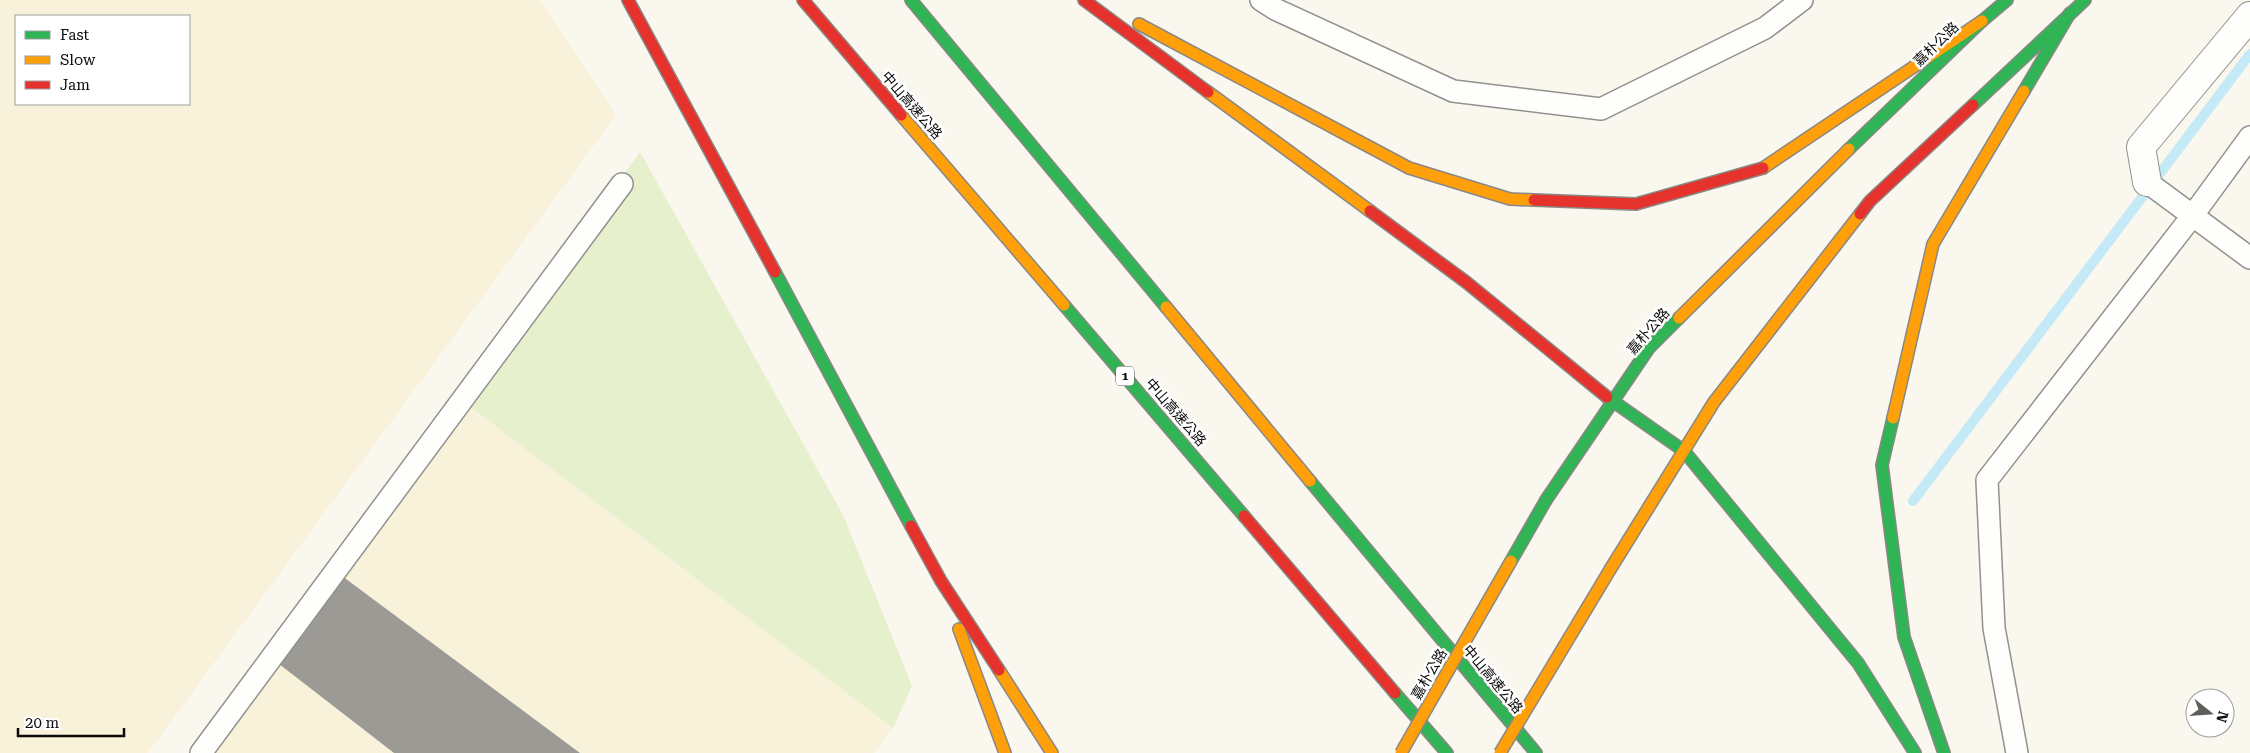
<svg xmlns="http://www.w3.org/2000/svg" width="2250" height="753" font-family="'Roboto Serif','Noto Sans TC',serif">
	<style>
		.farmland { fill: #f8f2da; fill-rule: evenodd }
		.green { fill: #e6f0cd }
		.lines { fill: none; stroke-linecap: round; stroke-linejoin: round }
		.stream { stroke: #c3eaf6; stroke-width: 10 }
		.building { fill: #9c9a95 }
		.lane-casing { stroke: #93918e; stroke-width: 24 }
		.street-casing { stroke: #93918e; stroke-width: 30 }
		.fast-casing { stroke: #898884; stroke-width: 14 }
		.slow-casing { stroke: #898884; stroke-width: 14 }
		.jam-casing { stroke: #898884; stroke-width: 14 }
		.lane { stroke: #fefefd; stroke-width: 21 }
		.street { stroke: #fefefd; stroke-width: 28 }
		.fast { stroke: #30b455; stroke-width: 11 }
		.slow { stroke: #ff9f0a; stroke-width: 11 }
		.jam { stroke: #e5322d; stroke-width: 11 }
		.fast-bridge-casing { stroke: #898884; stroke-width: 14; stroke-linecap: butt }
		.slow-bridge-casing { stroke: #898884; stroke-width: 14; stroke-linecap: butt }
		.fast-bridge { stroke: #30b455; stroke-width: 11 }
		.slow-bridge { stroke: #ff9f0a; stroke-width: 11 }
		.labels { text-anchor: middle; stroke-width: 5; stroke-linejoin: round; paint-order: stroke }
		.shield { fill: #fff; stroke: #545454; stroke-width: 1 }
		.shield-label { font-size: 12px; font-weight: bold; fill: #0b0b0b }
		.street-label { font-size: 14px; fill: #0b0b0b; stroke: #fff }
	</style>
	<rect width="100%" height="100%" fill="#faf7ef"/>
	<g class="farmland">
		<path d="M0,0H541L616,115L148,753H0ZM16,16H189V104H16Z"/>
		<polygon points="460,399 893,728 874,753 580,753 334,570"/>
		<polygon points="270,657 394,753 200,753"/>
	</g>
	<polygon class="green" points="640,152 843,515 912,686 893,728 460,399"/>
	<g class="lines">
		<polyline class="stream" points="1913,501 2250,54"/>
	</g>
	<polygon class="building" points="334,570 580,753 394,753 270,657"/>
	<g class="lines">
		<g class="lane-casing">
			<g id="lane">
				<polyline points="1261,0 1275,9 1453,91 1601,109 1765,28 1802,0"/>
				<polyline points="2147,182 2250,258"/>
				<polyline points="201,753 622,184"/>
				<polyline points="2017,753 1994,628 1987,480 2193,215 2250,137"/>
			</g>
		</g>
		<g class="street-casing">
			<polyline id="street" points="2147,182 2141,147 2250,16"/>
		</g>
		<g class="fast-casing">
			<g id="fast">
				<polyline points="911,0 1166,307"/>
				<polyline points="2024,91 2070,13"/>
				<polyline points="1973,105 2085,0"/>
				<polyline points="1849,149 1982,21 2007,0"/>
				<polyline points="775,272 911,526"/>
				<polyline points="1064,305 1244,516"/>
				<polyline points="1607,397 1684,451 1858,663 1915,753"/>
				<polyline points="1893,418 1882,465 1904,637 1944,753"/>
				<polyline points="1310,481 1536,753"/>
				<polyline points="1546,500 1649,348 1679,318"/>
				<polyline points="1395,693 1447,753"/>
			</g>
		</g>
		<g class="slow-casing">
			<g id="slow">
				<polyline points="1139,24 1409,168 1510,199 1534,200"/>
				<polyline points="1208,92 1370,211"/>
				<polyline points="901,115 1064,305"/>
				<polyline points="1763,168 1982,21"/>
				<polyline points="1166,307 1310,481"/>
				<polyline points="1679,318 1849,149"/>
				<polyline points="1893,418 1933,244 2024,91"/>
				<polyline points="1611,568 1714,402 1860,214"/>
				<polyline points="959,629 1005,753"/>
				<polyline points="999,670 1052,753"/>
			</g>
		</g>
		<g class="jam-casing">
			<g id="jam">
				<polyline points="628,0 775,272"/>
				<polyline points="803,0 901,115"/>
				<polyline points="1084,0 1208,92"/>
				<polyline points="1534,200 1636,204 1763,168"/>
				<polyline points="1370,211 1466,282 1607,397"/>
				<polyline points="1860,214 1870,201 1973,105"/>
				<polyline points="1244,516 1395,693"/>
				<polyline points="911,526 941,581 999,670"/>
			</g>
		</g>
		<use href="#lane" class="lane"/>
		<use href="#street" class="street"/>
		<use href="#fast" class="fast"/>
		<use href="#slow" class="slow"/>
		<use href="#jam" class="jam"/>
		<g class="fast-bridge-casing">
			<polyline id="fast-bridge" points="1511,561 1546,500"/>
		</g>
		<g class="slow-bridge-casing">
			<g id="slow-bridge">
				<polyline points="1401,753 1511,561"/>
				<polyline points="1500,753 1611,568"/>
			</g>
		</g>
		<use href="#fast-bridge" class="fast-bridge"/>
		<use href="#slow-bridge" class="slow-bridge"/>
	</g>
	<g class="labels">
		<rect class="shield" x="1116" y="366.5" width="18" height="19" rx="4"/>
		<g class="shield-label">
			<text x="1125" y="380">1</text>
		</g>
		<g class="street-label">
			<text transform="translate(1936 44) rotate(-44)" y="5">嘉朴公路</text>
			<text transform="translate(912 105) rotate(49)" y="5">中山高速公路</text>
			<text transform="translate(1648 331) rotate(-49)" y="5">嘉朴公路</text>
			<text transform="translate(1176 412) rotate(49)" y="5">中山高速公路</text>
			<text transform="translate(1429 674) rotate(-60)" y="5">嘉朴公路</text>
			<text transform="translate(1493 679) rotate(50)" y="5">中山高速公路</text>
		</g>
	</g>
	<rect x="15" y="15" width="175" height="90" fill="#ffffff" stroke="#9d9d9d"/>
	<rect x="25" y="31" width="25" height="8" fill="#30b455" stroke="#9d9d9d"/>
	<text x="60" y="40" font-size="15" fill="#0b0b0b">Fast</text>
	<rect x="25" y="56" width="25" height="8" fill="#ff9f0a" stroke="#9d9d9d"/>
	<text x="60" y="65" font-size="15" fill="#0b0b0b">Slow</text>
	<rect x="25" y="81" width="25" height="8" fill="#e5322d" stroke="#9d9d9d"/>
	<text x="60" y="90" font-size="15" fill="#0b0b0b">Jam</text>
	<g transform="translate(2210 713) rotate(107)"><circle r="24" fill="#ffffff" stroke="#9d9d9d"/>
	<path d="M0-4L9 19L0 12L-9 19Z" fill="#5f5e5b"/>
	<text y="-8" font-size="14" font-weight="bold" text-anchor="middle" fill="#0b0b0b">N</text>
	</g>
	<path d="M18 728v8h106v-8" fill="none" stroke="#0b0b0b" stroke-width="2.5"/>
	<text x="25" y="728" font-size="15" fill="#0b0b0b" stroke="#ffffff" stroke-width="4" paint-order="stroke">20 m</text>
</svg>
